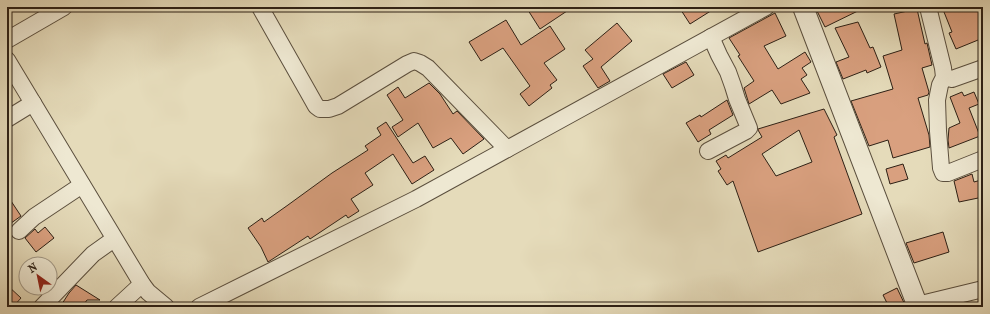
<svg xmlns="http://www.w3.org/2000/svg" width="990" height="314" font-family="'IM FELL French Canon',serif">
	<style>
		.building { fill: #d9a07f; stroke: #2d2015; fill-rule: evenodd }
		.lines { fill: none; stroke-linecap: round; stroke-linejoin: round }
		.minor-casing { stroke: #5b4f3e; stroke-width: 18 }
		.tertiary-casing { stroke: #5b4f3e; stroke-width: 22 }
		.minor { stroke: #eee8d2; stroke-width: 16 }
		.tertiary { stroke: #eee8d2; stroke-width: 20 }
	</style>
	<rect width="100%" height="100%" fill="#e5dbba"/>
	<filter id="stains"><feTurbulence type="fractalNoise" baseFrequency=".005" numOctaves="4"/><feColorMatrix values="0 0 0 0 .2 0 0 0 0 .09 0 0 0 0 .02 0 0 0 .5 -.17"/></filter>
	<radialGradient id="worn" r=".72"><stop offset=".6" stop-color="#630" stop-opacity="0"/><stop offset="1" stop-color="#630" stop-opacity=".3"/></radialGradient>
	<g class="building">
		<polygon points="526,7 573,7 540,29"/>
		<polygon points="679,7 717,7 690,24"/>
		<polygon points="815,7 866,7 825,27"/>
		<polygon points="942,7 983,7 983,38 956,49 949,33 952,32"/>
		<polygon points="917,9 925,44 927,43 932,65 922,68 929,92 928,95 918,98 929,135 930,147 893,158 888,140 869,146 851,101 893,89 883,56 902,50 894,14"/>
		<polygon points="775,13 786,36 764,46 778,69 805,52 811,62 802,68 807,75 801,79 810,93 781,104 772,90 749,104 744,88 754,81 738,56 740,55 729,38"/>
		<polygon points="506,20 521,45 550,26 565,49 544,63 557,80 550,85 552,88 529,106 520,94 530,86 503,48 481,61 469,42"/>
		<polygon points="858,22 870,48 873,47 881,67 867,73 866,70 843,79 836,62 849,57 835,28"/>
		<polygon points="617,23 632,41 601,67 610,81 598,88 583,66 593,59 585,50"/>
		<polygon points="686,62 694,75 672,88 663,74"/>
		<polygon points="429,83 440,94 453,114 457,111 484,139 463,154 451,138 433,148 418,123 398,137 392,127 403,120 387,95 398,87 405,98"/>
		<polygon points="962,92 964,96 974,92 979,104 969,108 980,136 949,148 948,140 949,128 960,123 950,97"/>
		<polygon points="727,100 733,115 709,130 711,134 698,142 686,123 700,115 701,117"/>
		<path d="M824,109L837,135L834,137L862,214L758,252L733,181L727,185L718,171L721,169L716,161L726,155L728,158L762,137L758,130V129ZM799,130L812,162L776,176L762,154Z"/>
		<polygon points="386,122 413,163 425,156 434,170 412,184 393,154 365,173 373,185 351,199 359,211 348,218 346,215 310,239 308,236 268,262 261,247 248,228 262,218 264,222 288,205 332,173 368,150 365,146 381,135 377,128"/>
		<polygon points="903,164 908,179 890,184 886,169"/>
		<polygon points="972,174 974,182 981,180 983,187 983,197 959,202 954,181"/>
		<polygon points="7,195 21,216 7,226"/>
		<polygon points="45,227 54,238 36,252 25,238 35,229 38,233"/>
		<polygon points="943,232 949,252 914,263 906,243"/>
		<polygon points="7,285 21,298 13,307 7,307"/>
		<polygon points="76,285 100,300 87,300 82,307 60,307 69,293"/>
		<polygon points="897,288 906,307 889,307 883,295"/>
	</g>
	<g class="lines">
		<g class="minor-casing">
			<g id="minor">
				<polyline points="260,7 307,90 316,106 320,109 329,109 338,106 407,64 414,61 420,63 428,68 507,149"/>
				<polyline points="928,7 943,68 944,77 940,85 937,100 938,131 941,168 943,173 948,173 983,159"/>
				<polyline points="7,40 64,7"/>
				<polyline points="7,60 142,284 148,292 166,307"/>
				<polyline points="944,77 952,79 983,68"/>
				<polyline points="7,119 33,103"/>
				<polyline points="708,151 746,131 749,128 737,99 733,86 728,72 719,55 711,37"/>
				<polyline points="19,231 34,217 82,185"/>
				<polyline points="917,305 983,289"/>
				<polyline points="42,307 93,254 114,239"/>
				<polyline points="117,307 142,284"/>
				<polyline points="199,307 416,199 766,7"/>
			</g>
		</g>
		<g class="tertiary-casing">
			<polyline id="tertiary" points="803,7 918,307"/>
		</g>
		<use href="#minor" class="minor"/>
		<use href="#tertiary" class="tertiary"/>
	</g>
	<rect width="990" height="314" fill="none" stroke="#e5dbba" stroke-width="24"/>
	<rect x="8" y="8" width="974" height="298" fill="none" stroke="#2d2015" stroke-width="2"/>
	<rect x="12" y="12" width="966" height="290" fill="none" stroke="#2d2015"/>
	<g transform="translate(38 276) rotate(327)"><circle r="19" fill="#eee8d2" stroke="#a19886"/>
	<path d="M0-3L7 15L0 10L-7 15Z" fill="#8f2418"/>
	<text y="-6" font-size="11" font-weight="bold" text-anchor="middle" fill="#2d2015">N</text>
	</g>
	<rect width="100%" height="100%" filter="url(#stains)"/>
	<rect width="100%" height="100%" fill="url(#worn)"/>
</svg>
